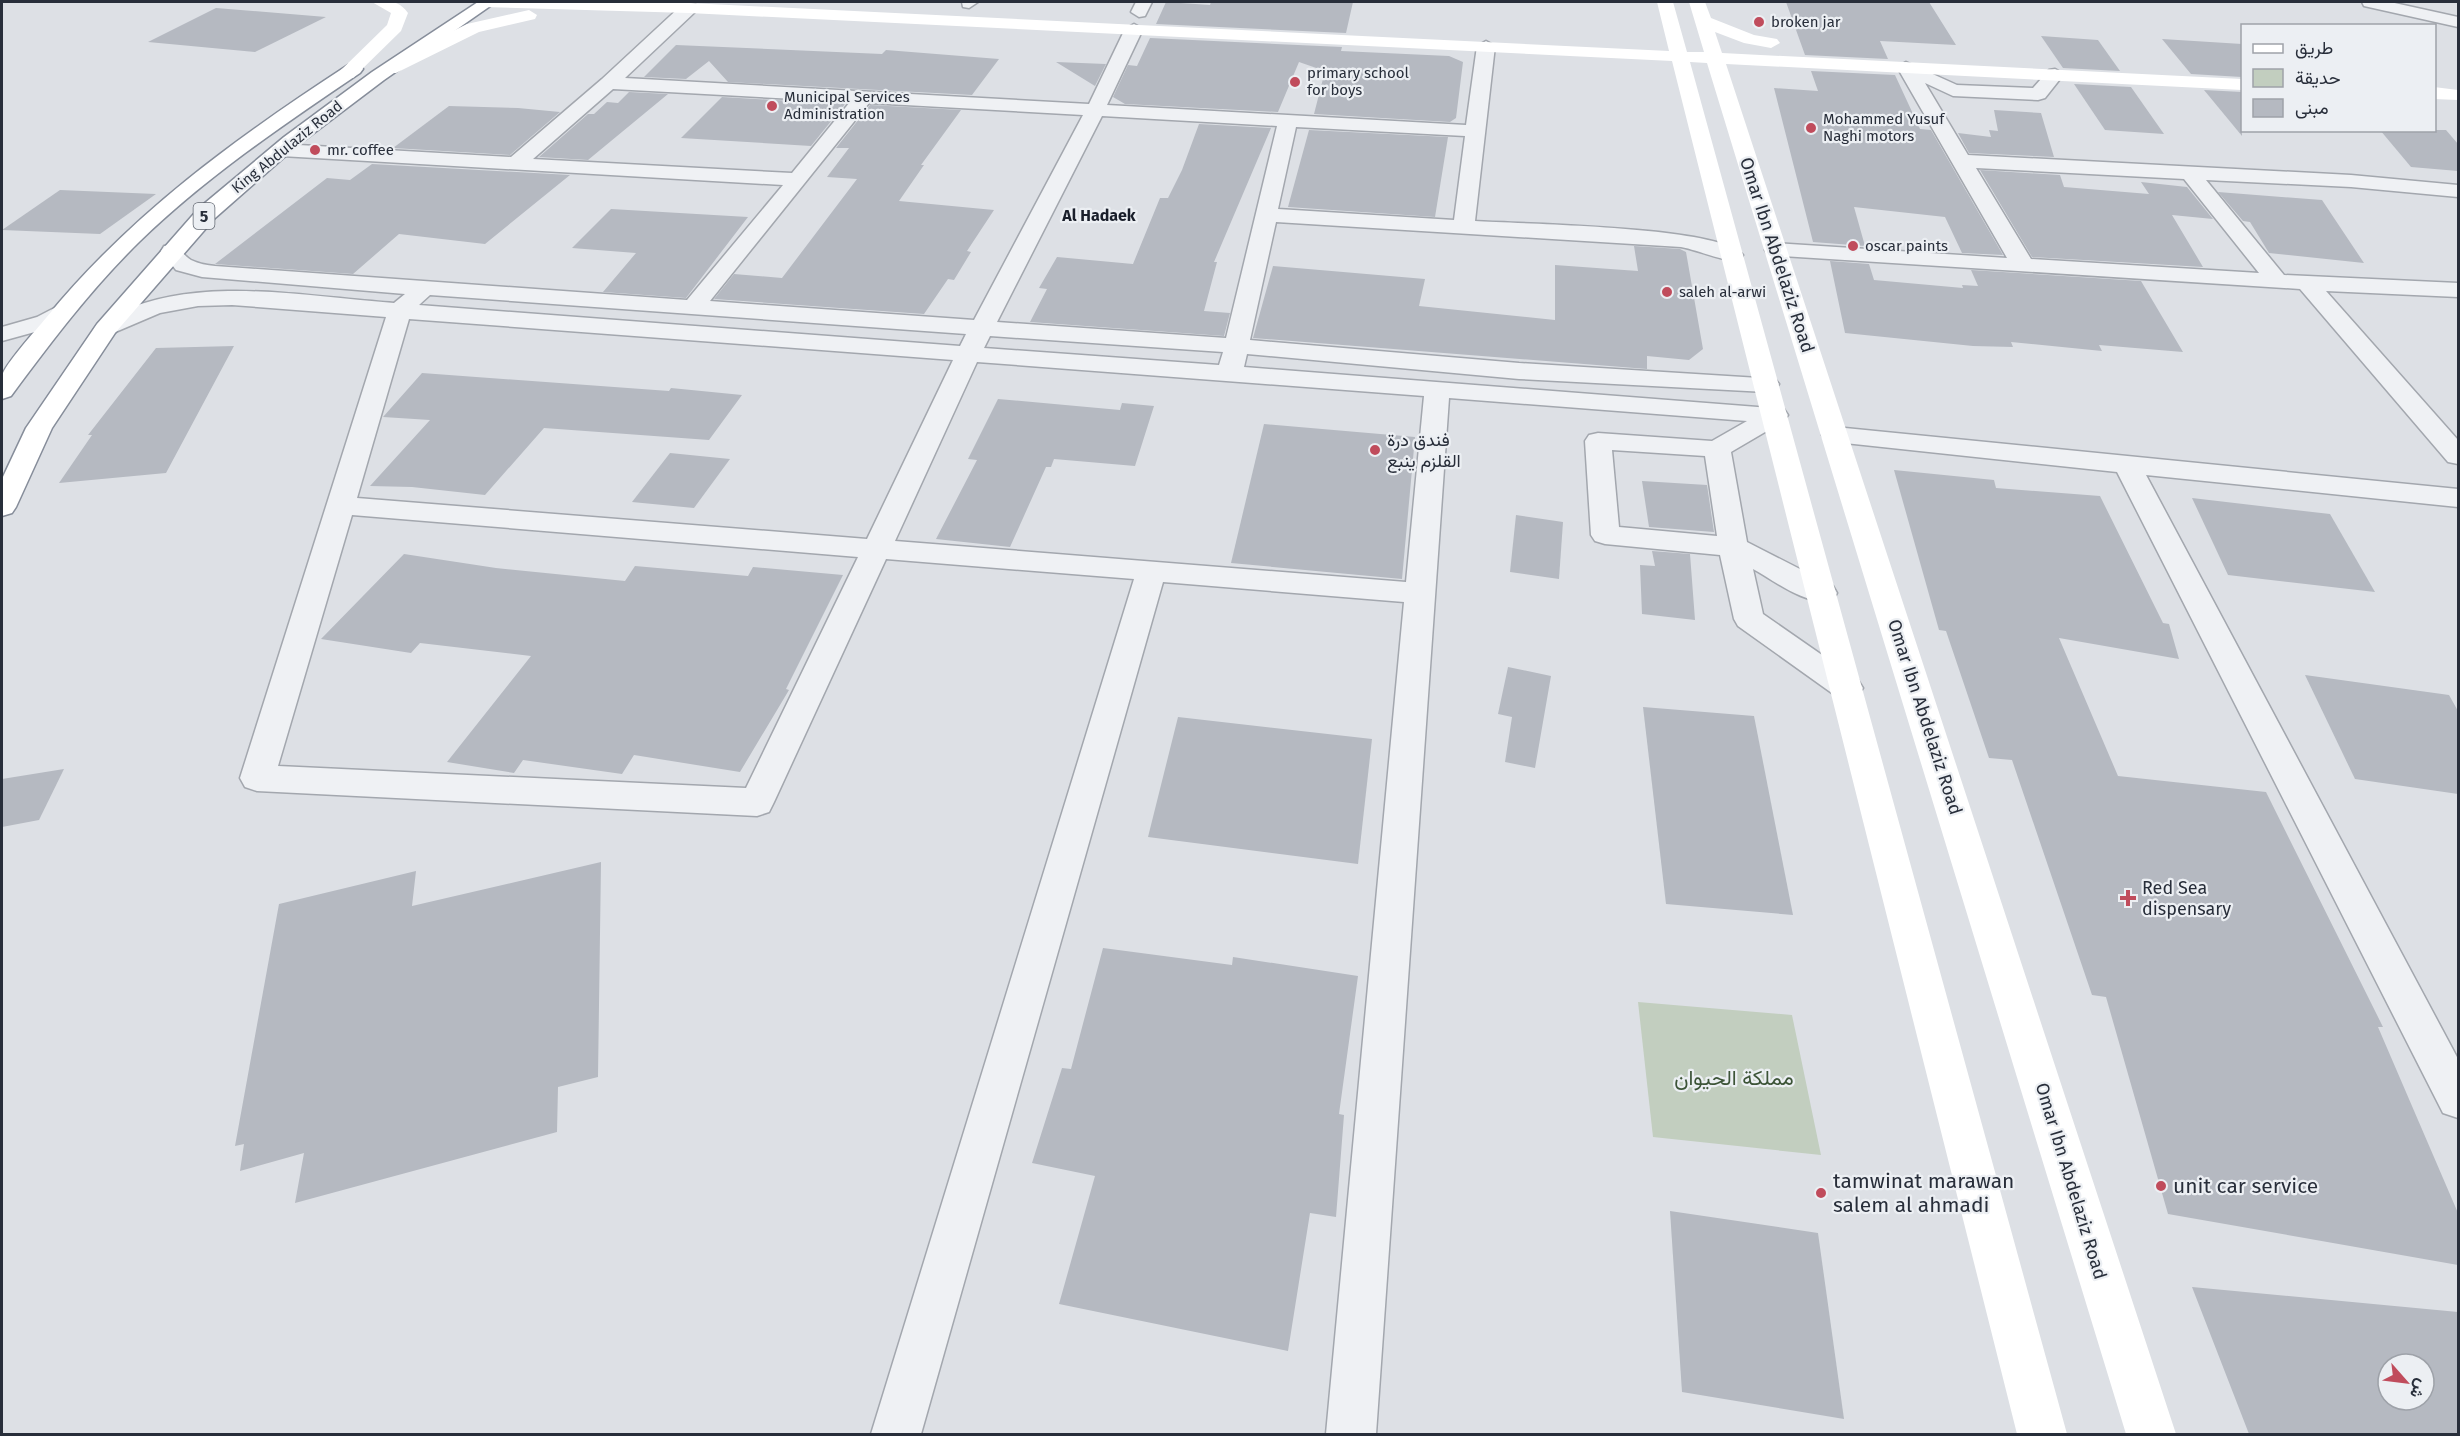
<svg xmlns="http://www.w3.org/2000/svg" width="2460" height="1436" font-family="'Fira Sans',Vazirmatn,sans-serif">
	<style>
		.green { fill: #c2cebf }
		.building { fill: #b5b9c1; fill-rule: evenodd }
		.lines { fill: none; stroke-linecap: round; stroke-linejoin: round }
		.minor-casing { stroke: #a3a7ae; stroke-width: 3 }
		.trunk-casing { stroke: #868d9a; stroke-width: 3 }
		.minor { fill: #eff1f4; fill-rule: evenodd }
		.secondary { fill: #fff; fill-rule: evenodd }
		.trunk { fill: #fff; fill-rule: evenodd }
		.poi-dot { fill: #c04c5c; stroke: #eceff3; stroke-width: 2 }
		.labels { text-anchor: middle; stroke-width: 4.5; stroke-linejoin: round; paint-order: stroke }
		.far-poi-label { font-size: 15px; fill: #282e3a; stroke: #eceff3; text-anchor: start }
		.far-street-label { font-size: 15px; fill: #282e3a; stroke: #eceff3 }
		.far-neighbourhood-label { font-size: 16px; font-weight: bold; fill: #1a1f2b; stroke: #eceff3 }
		.shield { fill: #eceff3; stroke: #636872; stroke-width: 1.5 }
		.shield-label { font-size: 16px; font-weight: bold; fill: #282e3a }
		.street-label { font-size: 18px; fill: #282e3a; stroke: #eceff3 }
		.poi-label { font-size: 18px; fill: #282e3a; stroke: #eceff3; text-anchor: start }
		.near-park-label { font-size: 21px; fill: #3c5437; stroke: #eceff3 }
		.near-poi-label { font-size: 21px; fill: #282e3a; stroke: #eceff3; text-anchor: start }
	</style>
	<rect width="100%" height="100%" fill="#dde0e5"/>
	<polygon class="green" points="1638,1002 1792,1015 1821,1155 1653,1137"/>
	<g class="building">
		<polygon points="1166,2 1210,5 1211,2 1353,2 1346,33 1156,24"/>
		<polygon points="1786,2 1929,2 1956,45 1880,41 1888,59 1805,55"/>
		<polygon points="216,8 326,17 255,52 148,42"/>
		<polygon points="2041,36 2098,40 2120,71 2063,68"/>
		<polygon points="1150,38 1342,47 1341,51 1449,56 1463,62 1456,118 1450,122 1314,114 1325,71 1299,62 1278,112 1125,104 1113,97 1128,65 1137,66"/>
		<polygon points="2162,39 2242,44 2242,77 2191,74"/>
		<polygon points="676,45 882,54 886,50 999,59 972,95 728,82 709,61 686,79 644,77"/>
		<polygon points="1056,62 1106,64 1095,86"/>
		<polygon points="1811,71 1895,75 1920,129 1931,130 2003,255 1962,253 1945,217 1854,207 1865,246 1813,242 1774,88 1818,91"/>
		<polygon points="2074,84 2131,87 2164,134 2105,130"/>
		<polygon points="2204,90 2242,92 2242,136"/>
		<polygon points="629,92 668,94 588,160 539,157 588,114 594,114 607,102 618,103"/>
		<polygon points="722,97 845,104 811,146 681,138"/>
		<polygon points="870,105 961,110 921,165 924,165 899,201 994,210 967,251 971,252 954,280 948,279 924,314 714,299 734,274 782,278 857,179 827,177 849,148 836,148"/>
		<polygon points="449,106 518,108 560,112 510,155 393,148"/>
		<polygon points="1994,110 2041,113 2054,157 1969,153 1958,133 1991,137 1989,130 1998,131"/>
		<polygon points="1199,124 1271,128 1214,262 1217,262 1204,311 1230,313 1224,336 1030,322 1047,289 1039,288 1057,257 1133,264 1160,198 1168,198 1182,170"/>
		<polygon points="1309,130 1448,137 1435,217 1288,207"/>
		<polygon points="2380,130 2446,130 2458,144 2458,171 2411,167"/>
		<polygon points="372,164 570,175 485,244 399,234 353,274 215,264 327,178 350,180"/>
		<polygon points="1980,170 2060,175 2064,187 2149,194 2141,182 2187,187 2213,219 2172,215 2203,267 2032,257"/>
		<polygon points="60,190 156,194 100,234 2,230"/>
		<polygon points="2218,192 2322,200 2364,263 2269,253 2250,222 2243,221"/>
		<polygon points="611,209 748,217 686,298 603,292 636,253 572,248"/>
		<polygon points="1634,246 1680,249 1686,252 1703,349 1689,360 1647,356 1647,369 1253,338 1273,266 1425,279 1419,306 1555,320 1555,265 1638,271"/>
		<polygon points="1830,261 1869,264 1874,280 1963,288 1962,285 1978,286 1971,270 2141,281 2183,352 2099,345 2102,351 2011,342 2013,347 1973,346 1845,333"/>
		<polygon points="234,346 166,473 59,483 92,435 88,435 156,348"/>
		<polygon points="422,373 669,391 671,388 742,395 709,440 544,428 485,495 412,487 370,486 430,420 383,417"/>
		<polygon points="998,399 1120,410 1122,403 1154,406 1135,466 1054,459 1051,467 1046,467 1010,547 936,539 977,460 968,459"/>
		<polygon points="1264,424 1415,437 1402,579 1231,563"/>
		<polygon points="670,453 730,459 694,508 632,502"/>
		<polygon points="1894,470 1994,480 1996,488 2100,496 2163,623 2169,624 2179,659 2059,638 2118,776 2266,792 2383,1027 2378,1027 2458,1213 2458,1265 2168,1214 2106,997 2092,995 2012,760 1989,758 1946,631 1939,630"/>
		<polygon points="1642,481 1707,485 1714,532 1649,527"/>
		<polygon points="2192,498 2330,514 2375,592 2228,575"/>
		<polygon points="1516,515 1563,522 1559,579 1510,572"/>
		<polygon points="1652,551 1690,554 1695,620 1642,614 1640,565 1655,566"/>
		<polygon points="404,554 496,568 625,581 635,566 748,576 753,567 843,575 786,689 789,690 740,772 634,755 622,774 523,760 514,773 447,762 531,656 420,643 411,653 321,639"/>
		<polygon points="1508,667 1551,676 1535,768 1505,762 1512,717 1498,714"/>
		<polygon points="2305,675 2449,695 2458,711 2458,794 2355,779"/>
		<polygon points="1643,707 1754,716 1793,915 1666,904"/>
		<polygon points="1178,717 1372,739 1358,864 1148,837"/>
		<polygon points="64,769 39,820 2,827 2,779"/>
		<polygon points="601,862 598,1077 558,1087 557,1132 295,1203 304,1153 240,1171 244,1144 235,1146 279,904 416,871 412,906"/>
		<polygon points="1103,948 1232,965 1233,957 1358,976 1339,1114 1344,1115 1336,1217 1310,1213 1288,1351 1059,1304 1095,1176 1032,1163 1062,1068 1071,1069"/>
		<polygon points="1670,1211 1818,1233 1844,1419 1682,1392"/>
		<path d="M2192,1287L2458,1312V1434H2249ZM2388,1364H2424V1400H2388Z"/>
	</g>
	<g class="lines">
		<g class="minor-casing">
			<g id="minor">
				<polygon points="962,2 978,2 969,8 963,7"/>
				<polygon points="1136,2 1152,2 1145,16 1139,17 1131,12"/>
				<polygon points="2362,2 2390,2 2458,17 2458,27 2364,6"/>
				<path d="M689,3L695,4L697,8L695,12L625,78L1089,104L1125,29L1134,24L1143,29L1107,105L1466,125L1477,46L1486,41L1495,46L1475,221C1519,224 1723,226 1743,255L1740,260C1726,263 1698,250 1681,247L1276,222L1250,340L1519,363L1775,379L1779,384L1775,389L1766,392L1519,379L1247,354L1244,367L1784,409L1788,415L1784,421L1731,452L1747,542L1833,586L1837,593L1833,600C1807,607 1775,581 1753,569L1763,614L1858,680L1863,688L1858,696L1847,700L1836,696L1738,626L1734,619L1720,555L1605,544L1595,541L1591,535L1585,441L1589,435L1598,433L1712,441L1747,421L1449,398L1376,1434H1326L1404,602L1163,582L921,1434H871L1134,579L886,559L774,802L769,812L757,816L257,791L245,787L240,778L386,317L232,305L198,306L160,313L106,336L97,334L94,329C100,320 111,316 121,312C202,275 307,297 394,303L405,294L202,277L176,270L161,251L164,246C181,242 179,253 191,260C199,264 207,265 215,266L687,300L783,185L281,156L274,154L271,150L274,146L281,144L511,157L602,79L683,4ZM613,89L850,102L792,173L533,159ZM869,103L1083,115L974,320L710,301ZM1102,116L1277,126L1226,338L997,322ZM1296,127L1465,136L1454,220L1278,209ZM430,295L966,334L960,346L419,305ZM409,319L953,360L867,539L357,498ZM990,336L1223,352L1219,365L984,348ZM977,362L1424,396L1406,582L895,541ZM1612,450L1705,456L1717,536L1619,527ZM352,515L858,557L746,788L278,766Z"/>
				<path d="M1906,62L1957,85L2033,88L2049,70L2055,69L2064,74L2045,98L2038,100L1953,96L1925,83L1968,155L2351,175L2458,185V197L2351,187L2206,180L2284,275L2458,283V297L2326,291L2458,440V464L2448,462L2300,289L1768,255L1765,250L1768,245L1776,243L2007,258L1897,67ZM1976,168L2184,179L2259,273L2031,259Z"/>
				<polygon points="62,304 70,306 74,311 53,327 2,341 2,327 37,317"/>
				<polygon points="1835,427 2458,489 2458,507 2146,475 2458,1059 2458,1118 2443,1113 2117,472 1826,441 1822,435 1826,429"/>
			</g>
		</g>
		<g class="trunk-casing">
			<g id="trunk">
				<polygon points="478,2 496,2 384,80 298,145 215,218 115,333 52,428 16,507 12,513 2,516 2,479 26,428 97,324 199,208 284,137 372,72"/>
				<path d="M354,64L360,65L363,69L360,73C283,125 206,177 139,242C91,289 51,342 11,396L2,399C2,392 0,383 2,376C4,365 37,329 46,318C131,214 236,138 348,65Z"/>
			</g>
		</g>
		<use href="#minor" class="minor"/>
		<g class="secondary">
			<path d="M372,2C387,0 399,0 408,13L401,31L353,78H341L338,74L341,70L387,25L391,13Z"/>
			<polygon points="476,2 689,3 1669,51 1657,2 1673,2 1687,52 1704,52 1689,2 1705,2 1711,18 1754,35 1777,39 1780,43 1771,48 1744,43 1715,32 1722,53 2242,79 2242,90 1726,64 2176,1434 2126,1434 1707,63 1690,62 2067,1434 2017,1434 1672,61 689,13 484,7"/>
			<polygon points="529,10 537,15 535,19 479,32 396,73 384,73 381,69 384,65 467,24"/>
			<polygon points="2434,87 2458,90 2458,100 2434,99"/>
		</g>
		<use href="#trunk" class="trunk"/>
	</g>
	<g class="poi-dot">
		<circle cx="1759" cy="22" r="6"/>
		<circle cx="1295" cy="82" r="6"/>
		<circle cx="772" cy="106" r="6"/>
		<circle cx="1811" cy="128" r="6"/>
		<circle cx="315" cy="150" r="6"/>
		<circle cx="1853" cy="246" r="6"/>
		<circle cx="1667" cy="292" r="6"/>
		<circle cx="1375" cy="450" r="6"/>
		<path d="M2125 889h6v6h6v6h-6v6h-6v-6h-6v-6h6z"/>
		<circle cx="2161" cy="1186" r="6"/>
		<circle cx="1821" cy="1193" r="6"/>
	</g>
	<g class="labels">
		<g class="far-poi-label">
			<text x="1771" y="27">broken jar</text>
			<text x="1307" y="78">primary school<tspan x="1307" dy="17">for boys</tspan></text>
			<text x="784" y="102">Municipal Services<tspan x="784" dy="17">Administration</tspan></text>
			<text x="1823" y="124">Mohammed Yusuf<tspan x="1823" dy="17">Naghi motors</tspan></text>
			<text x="327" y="155">mr. coffee</text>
			<text x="1865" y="251">oscar paints</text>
			<text x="1679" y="297">saleh al-arwi</text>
		</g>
		<g class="far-street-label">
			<text transform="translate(287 147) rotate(-39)" y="5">King Abdulaziz Road</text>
		</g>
		<g class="far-neighbourhood-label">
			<text x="1099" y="221">Al Hadaek</text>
		</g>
		<rect class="shield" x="193.5" y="203" width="21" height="26" rx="4.5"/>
		<g class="shield-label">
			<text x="204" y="222">5</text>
		</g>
		<g class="street-label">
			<text transform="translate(1777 255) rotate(72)" y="6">Omar Ibn Abdelaziz Road</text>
			<text transform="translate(1925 717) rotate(72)" y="6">Omar Ibn Abdelaziz Road</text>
			<text transform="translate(2071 1181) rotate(73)" y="6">Omar Ibn Abdelaziz Road</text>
		</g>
		<g class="poi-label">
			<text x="1387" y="446">فندق درة<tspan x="1387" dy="21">القلزم ينبع</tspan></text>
			<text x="2142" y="894">Red Sea<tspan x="2142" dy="21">dispensary</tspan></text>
		</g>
		<g class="near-park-label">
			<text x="1734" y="1085">مملكة الحيوان</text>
		</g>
		<g class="near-poi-label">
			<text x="1833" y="1188">tamwinat marawan<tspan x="1833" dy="24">salem al ahmadi</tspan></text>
			<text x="2173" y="1193">unit car service</text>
		</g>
	</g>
	<rect width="2460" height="1436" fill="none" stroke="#282e3a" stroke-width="6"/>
	<rect x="2241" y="24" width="195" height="108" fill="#eceff3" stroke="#9ea2a9" stroke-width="1.5"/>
	<rect x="2253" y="44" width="30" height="9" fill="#ffffff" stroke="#9ea2a9" stroke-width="1.5"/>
	<text x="2295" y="54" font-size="18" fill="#282e3a">طريق</text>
	<rect x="2253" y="69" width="30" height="18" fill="#c2cebf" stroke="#9ea2a9" stroke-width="1.5"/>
	<text x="2295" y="84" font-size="18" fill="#282e3a">حديقة</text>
	<rect x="2253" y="99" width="30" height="18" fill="#b5b9c1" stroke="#9ea2a9" stroke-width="1.5"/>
	<text x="2295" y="114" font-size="18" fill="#282e3a">مبنى</text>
	<g transform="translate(2406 1382) rotate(118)"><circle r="28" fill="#eceff3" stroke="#9ea2a9" stroke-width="1.5"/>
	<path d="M0-4.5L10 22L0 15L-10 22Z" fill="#c04c5c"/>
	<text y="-9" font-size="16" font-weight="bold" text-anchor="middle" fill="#282e3a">ش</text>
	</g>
</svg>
